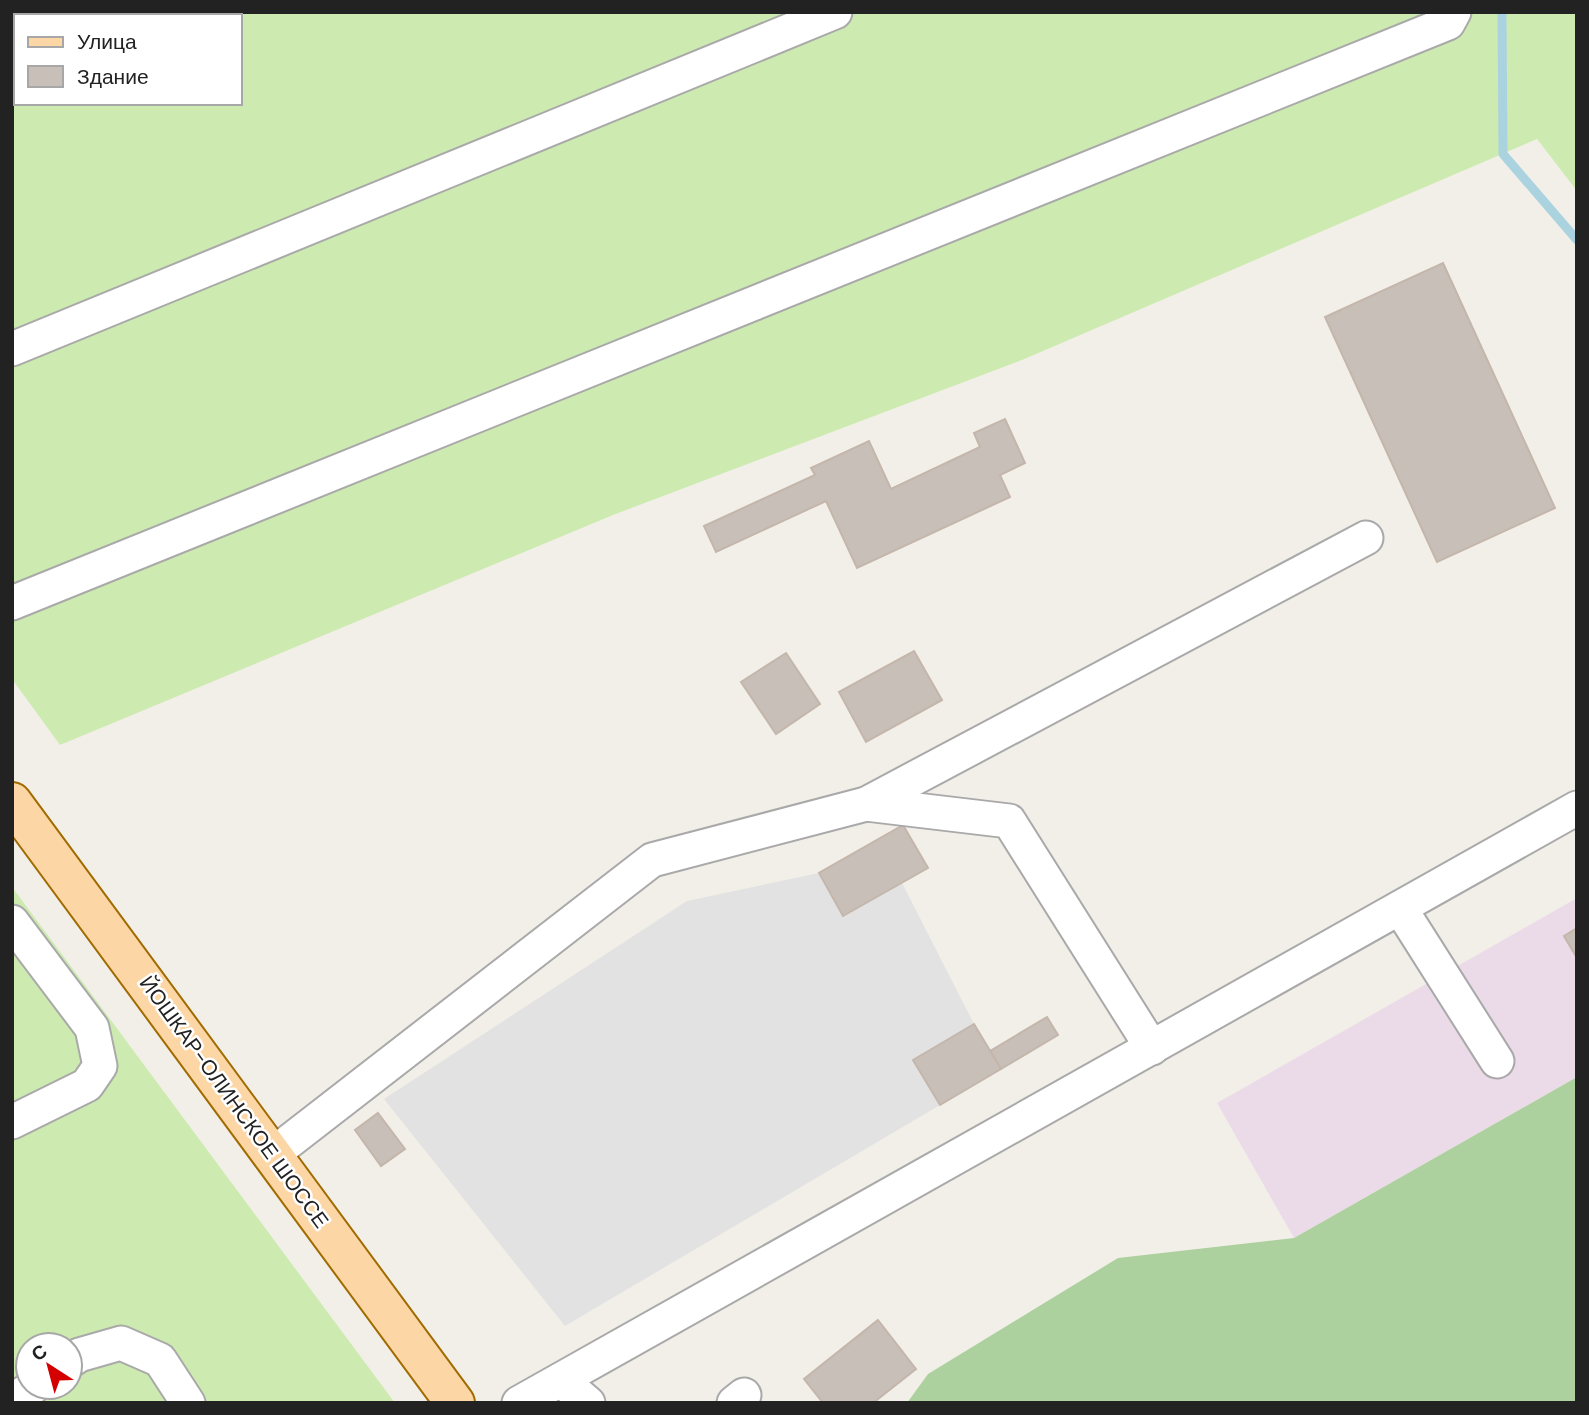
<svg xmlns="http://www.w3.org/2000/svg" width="1589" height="1415" font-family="'DM Sans',sans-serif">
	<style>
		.industrial { fill: #ebdbe8 }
		.grass { fill: #cdebb0; fill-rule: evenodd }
		.forest { fill: #add19e }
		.parking { fill: #e2e2e2 }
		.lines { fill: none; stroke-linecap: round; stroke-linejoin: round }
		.stream { stroke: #aad3df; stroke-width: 9 }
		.building { fill: #c7bfb8; stroke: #c4b6ab; stroke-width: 2 }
		.minor-casing { stroke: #a9a9a9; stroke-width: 37 }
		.major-casing { stroke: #a06b00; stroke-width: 42 }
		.minor { stroke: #fff; stroke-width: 33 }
		.major { stroke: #fcd6a4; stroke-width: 38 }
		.labels { text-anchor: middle; stroke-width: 5; stroke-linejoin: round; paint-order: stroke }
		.street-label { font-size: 21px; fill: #222; stroke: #fff }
	</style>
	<rect width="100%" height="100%" fill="#f2efe9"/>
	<polygon class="industrial" points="1577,898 1577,1077 1294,1238 1217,1103"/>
	<g class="grass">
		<path d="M12,12H1577V191L1537,139L1022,360L613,515L60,745L12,679ZM16,16H240V103H16Z"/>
		<path d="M12,887L395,1403H12ZM28,1345H70V1387H28Z"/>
	</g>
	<polygon class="forest" points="1577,1077 1577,1403 907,1403 928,1374 1118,1258 1294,1238"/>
	<polygon class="parking" points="819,873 843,916 902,883 974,1024 913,1060 940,1105 565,1326 384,1099 687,901"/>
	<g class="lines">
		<polyline class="stream" points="1502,12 1503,154 1577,240"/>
	</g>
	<g class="building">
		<polygon points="1443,263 1555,508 1437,562 1325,317"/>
		<polygon points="1005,419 1025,463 1000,475 1010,497 857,568 826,501 716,552 704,526 815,475 811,468 869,441 891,489 980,447 974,433"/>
		<polygon points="914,651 942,700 866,742 839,692"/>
		<polygon points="786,653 820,704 776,734 741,682"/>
		<polygon points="903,825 928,868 843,916 819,873"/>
		<polygon points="1577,928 1577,958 1564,936"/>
		<polygon points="1047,1017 1058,1035 1001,1069 990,1051"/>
		<polygon points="974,1024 1001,1069 940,1105 913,1060"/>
		<polygon points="378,1113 405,1149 381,1166 355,1130"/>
		<polygon points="878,1320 916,1369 873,1403 823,1403 804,1379"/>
	</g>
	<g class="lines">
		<g class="minor-casing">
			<g id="minor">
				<polyline points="169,16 177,12"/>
				<polyline points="12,80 16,79"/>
				<polyline points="12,349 835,12"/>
				<polyline points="12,603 1448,23 1454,12"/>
				<polyline points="866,804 1009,821 1152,1048"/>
				<polyline points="1400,908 1497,1061"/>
				<polyline points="12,922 92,1028 100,1066 87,1085 12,1122"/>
				<polyline points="273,1154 652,860 866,804 1366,538"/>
				<polyline points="70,1361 79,1355 121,1343 160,1360 188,1403"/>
				<polyline points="561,1380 588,1403"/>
				<polyline points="12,1401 33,1387"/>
				<polyline points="519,1403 1577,808"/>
				<polyline points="734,1403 744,1395"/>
			</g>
		</g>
		<g class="major-casing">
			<polyline id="major" points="12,802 455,1403"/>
		</g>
		<use href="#minor" class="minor"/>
		<use href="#major" class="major"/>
	</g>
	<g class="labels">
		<g class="street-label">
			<text transform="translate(234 1102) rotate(54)" y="7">ЙОШКАР-ОЛИНСКОЕ ШОССЕ</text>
		</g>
	</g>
	<rect width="1589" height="1415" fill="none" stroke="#222222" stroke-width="28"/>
	<rect x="14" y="14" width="228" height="91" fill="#ffffff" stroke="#a7a7a7" stroke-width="2"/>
	<rect x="28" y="37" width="35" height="10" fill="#fcd6a4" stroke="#a7a7a7" stroke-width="2"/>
	<text x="77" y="49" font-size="21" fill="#222222">Улица</text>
	<rect x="28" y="66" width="35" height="21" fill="#c7bfb8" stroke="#a7a7a7" stroke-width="2"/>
	<text x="77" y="84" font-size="21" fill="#222222">Здание</text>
	<g transform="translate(49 1366) rotate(324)"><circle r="33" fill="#ffffff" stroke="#a7a7a7" stroke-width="2"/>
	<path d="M0-5L12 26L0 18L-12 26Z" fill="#d40000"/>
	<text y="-10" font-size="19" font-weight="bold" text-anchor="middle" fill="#222222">С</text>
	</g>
</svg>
